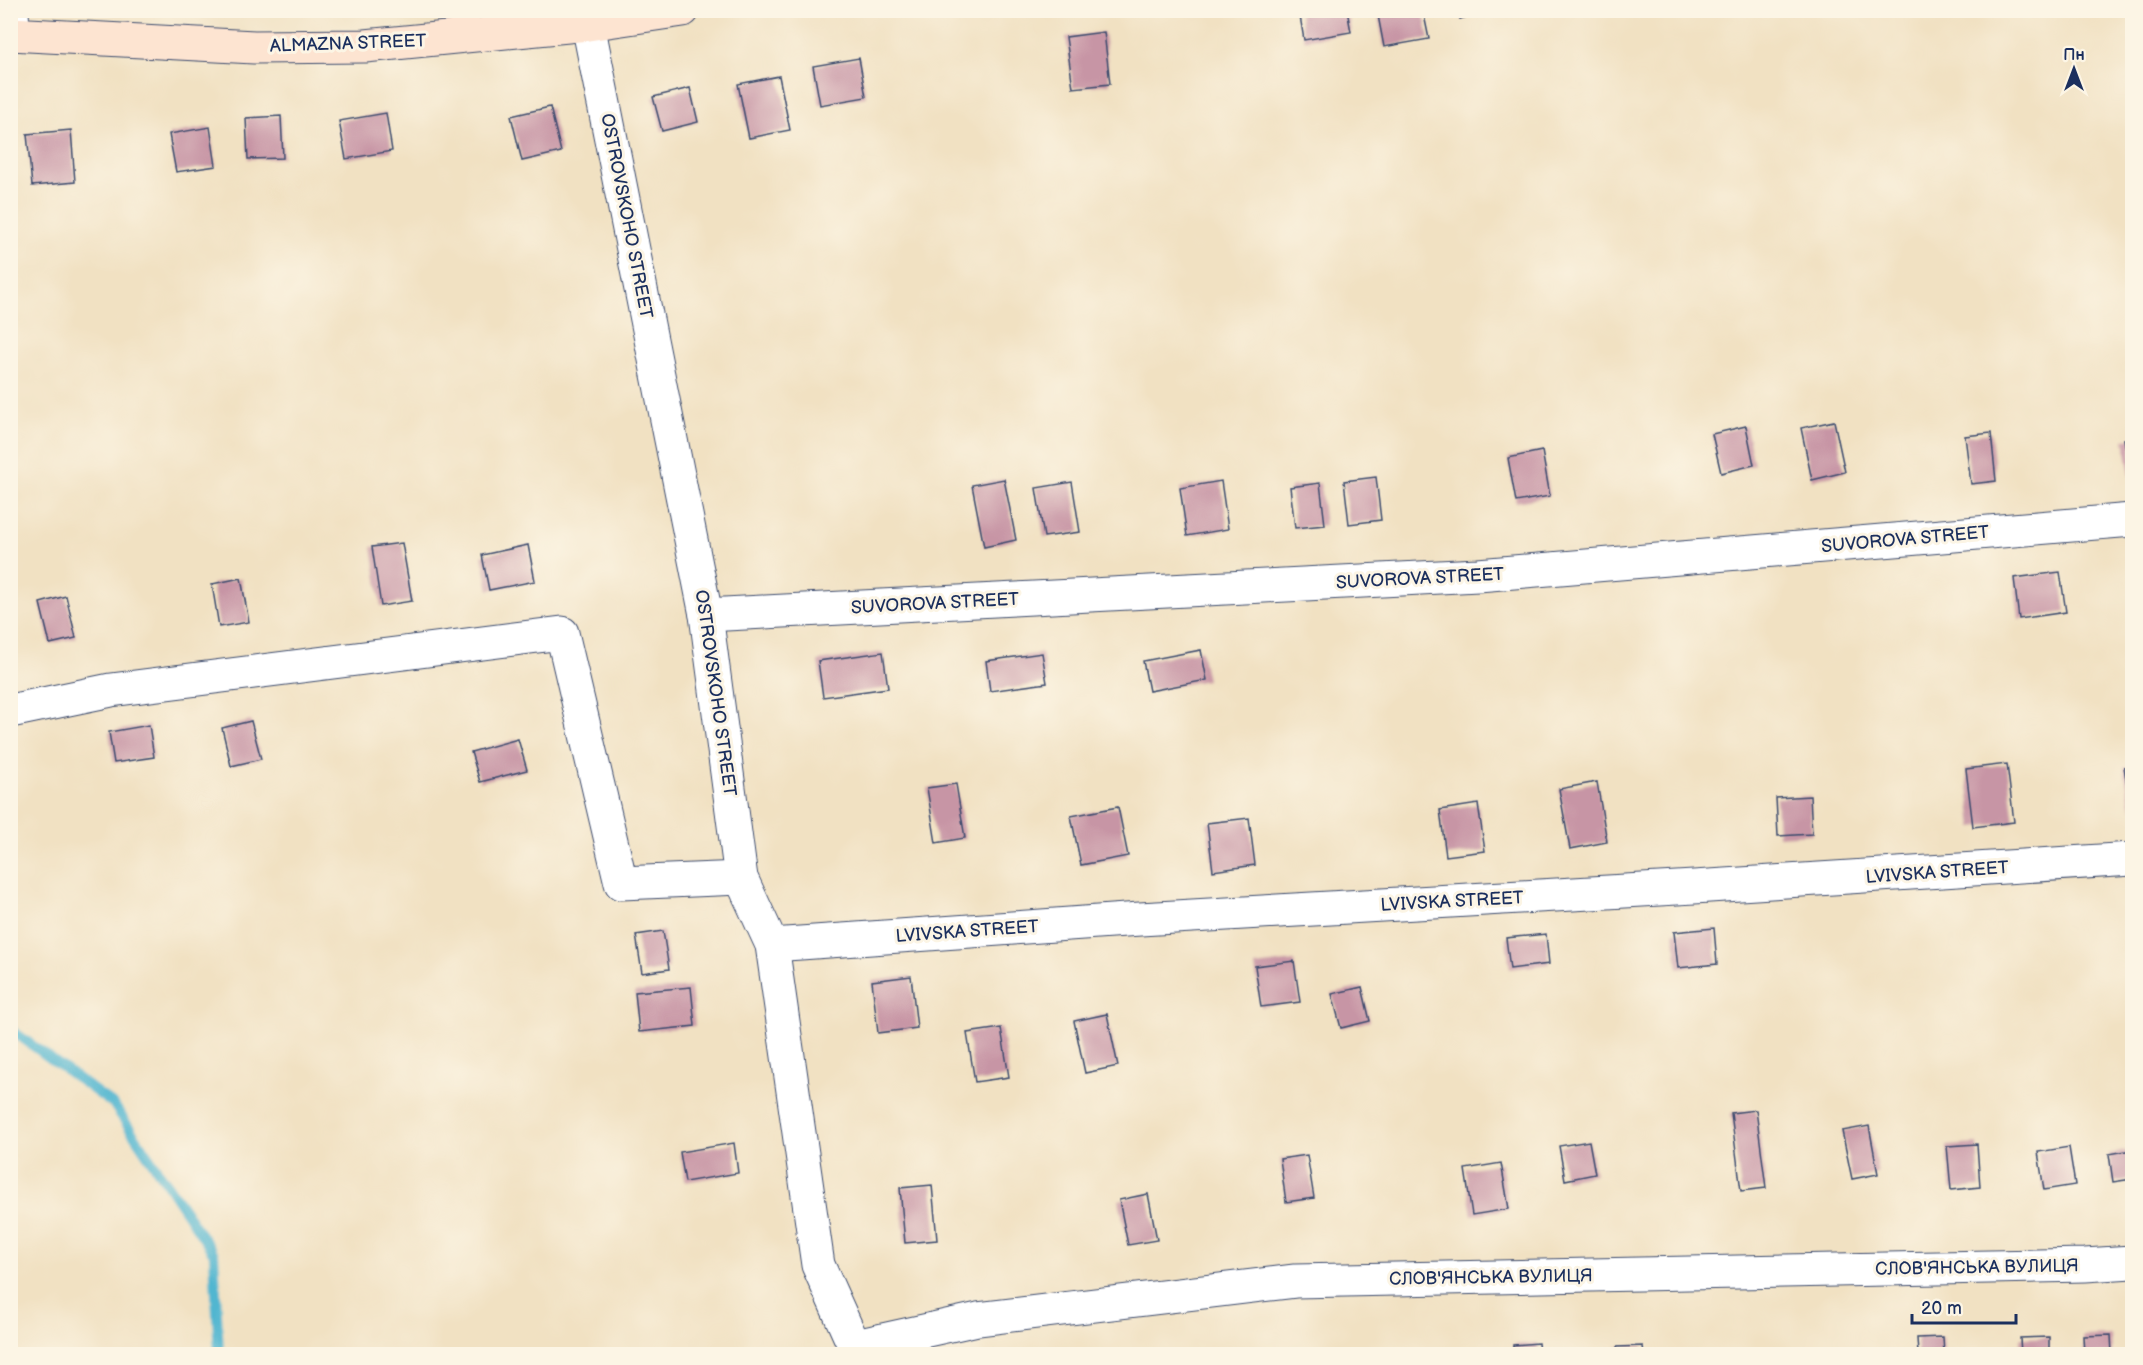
<svg xmlns="http://www.w3.org/2000/svg" width="2143" height="1365" font-family="'Balsamiq Sans',sans-serif">
	<style>
		.lines { fill: none; stroke-linecap: round; stroke-linejoin: round }
		.stream { stroke: #51b6d0; stroke-width: 10 }
		.building { fill: #c795a5 }
		.minor-casing { stroke: #3b4a6d; stroke-width: 35 }
		.secondary-casing { stroke: #3b4a6d; stroke-width: 35 }
		.minor { stroke: #fff; stroke-width: 33 }
		.secondary { stroke: #fde4d1; stroke-width: 33 }
		.labels { text-anchor: middle; stroke-width: 6; stroke-linejoin: round; paint-order: stroke }
		.street-label { font-size: 18px; fill: #1b2f5e; stroke: #fcf5e5 }
	</style>
	<rect width="100%" height="100%" fill="#fcf5e5"/>
	<filter id="ink" filterUnits="userSpaceOnUse"><feTurbulence type="fractalNoise" baseFrequency=".0167" numOctaves="2"/><feDisplacementMap in="SourceGraphic" scale="12" xChannelSelector="R" yChannelSelector="G"/><feConvolveMatrix kernelMatrix="1 2 1 2 8 2 1 2 1" color-interpolation-filters="sRGB"/></filter>
	<filter id="wash" filterUnits="userSpaceOnUse"><feTurbulence type="fractalNoise" baseFrequency=".008" numOctaves="4" result="noise"/><feDisplacementMap in="SourceGraphic" scale="24" xChannelSelector="R" yChannelSelector="G"/><feGaussianBlur stdDeviation="1.35" result="paint"/><feColorMatrix in="noise" values="0 0 0 0 0 0 0 0 0 0 0 0 0 0 0 0 0 1.4 0 .05"/><feComposite in="paint" operator="in"/></filter>
	<g filter="url(#wash)">
		<rect width="100%" height="100%" fill="#f1e1c2"/>
		<g class="lines">
			<polyline class="stream" points="10,1029 114,1105 214,1254 219,1354"/>
		</g>
		<g id="blocks">
			<g class="building">
				<polygon points="1299,10 1347,10 1351,32 1304,40"/>
				<polygon points="1377,10 1423,10 1429,39 1384,47"/>
				<polygon points="1457,10 1487,10 1487,11 1460,19"/>
				<polygon points="1104,32 1110,84 1073,88 1066,37"/>
				<polygon points="859,58 866,97 820,105 813,66"/>
				<polygon points="779,76 790,130 749,138 738,84"/>
				<polygon points="690,88 698,122 662,131 653,97"/>
				<polygon points="550,107 561,152 522,161 511,116"/>
				<polygon points="386,113 392,151 346,159 339,121"/>
				<polygon points="281,116 283,158 248,159 246,118"/>
				<polygon points="210,127 216,166 176,172 169,134"/>
				<polygon points="71,130 75,182 32,186 27,134"/>
				<polygon points="1834,421 1845,472 1812,480 1801,428"/>
				<polygon points="1746,426 1754,465 1721,473 1712,434"/>
				<polygon points="1991,433 1996,481 1971,484 1965,436"/>
				<polygon points="2132,438 2132,481 2131,481 2124,439"/>
				<polygon points="1542,451 1550,496 1516,502 1508,458"/>
				<polygon points="1376,477 1381,520 1349,524 1344,481"/>
				<polygon points="1004,479 1016,540 984,547 972,485"/>
				<polygon points="1221,481 1228,529 1187,536 1180,488"/>
				<polygon points="1072,482 1080,532 1044,537 1036,488"/>
				<polygon points="1320,483 1325,525 1295,528 1290,487"/>
				<polygon points="402,543 412,601 381,606 372,547"/>
				<polygon points="528,545 535,581 489,590 482,555"/>
				<polygon points="2060,572 2066,612 2019,619 2014,578"/>
				<polygon points="241,578 249,622 219,627 212,584"/>
				<polygon points="66,596 76,638 50,644 40,603"/>
				<polygon points="1201,650 1207,680 1149,691 1143,661"/>
				<polygon points="883,652 888,688 823,697 818,661"/>
				<polygon points="1042,653 1047,683 990,691 986,661"/>
				<polygon points="251,721 261,759 231,766 222,728"/>
				<polygon points="149,725 154,757 114,763 109,732"/>
				<polygon points="518,739 527,770 480,782 471,752"/>
				<polygon points="2007,764 2014,822 1973,827 1966,769"/>
				<polygon points="2132,766 2132,809 2131,809 2124,767"/>
				<polygon points="1597,782 1607,842 1570,849 1559,789"/>
				<polygon points="956,784 965,838 936,843 927,788"/>
				<polygon points="1810,796 1812,834 1778,836 1776,798"/>
				<polygon points="1478,804 1485,851 1446,856 1440,810"/>
				<polygon points="1118,807 1128,856 1081,865 1071,816"/>
				<polygon points="1249,818 1255,865 1213,871 1207,823"/>
				<polygon points="1714,928 1717,964 1678,968 1674,932"/>
				<polygon points="663,931 669,969 642,973 636,935"/>
				<polygon points="1546,934 1549,964 1510,969 1506,938"/>
				<polygon points="1294,961 1300,1002 1261,1007 1255,966"/>
				<polygon points="911,976 917,1028 878,1033 872,981"/>
				<polygon points="691,987 695,1026 639,1032 635,992"/>
				<polygon points="1362,987 1370,1021 1341,1028 1332,994"/>
				<polygon points="1107,1014 1118,1066 1085,1073 1074,1021"/>
				<polygon points="1001,1028 1009,1077 975,1082 967,1033"/>
				<polygon points="1756,1110 1766,1188 1741,1191 1731,1113"/>
				<polygon points="1869,1126 1878,1174 1852,1179 1842,1131"/>
				<polygon points="1589,1141 1595,1174 1565,1180 1559,1146"/>
				<polygon points="734,1143 738,1173 685,1182 680,1152"/>
				<polygon points="1977,1144 1980,1187 1951,1190 1947,1146"/>
				<polygon points="2069,1147 2075,1185 2044,1190 2038,1152"/>
				<polygon points="2132,1150 2132,1179 2113,1182 2109,1154"/>
				<polygon points="1307,1155 1314,1198 1286,1202 1280,1159"/>
				<polygon points="1501,1163 1509,1209 1472,1215 1465,1169"/>
				<polygon points="932,1185 937,1240 905,1243 900,1188"/>
				<polygon points="1148,1194 1157,1240 1128,1245 1119,1200"/>
				<polygon points="2111,1335 2112,1354 2084,1354 2083,1336"/>
				<polygon points="1943,1337 1944,1354 1918,1354 1917,1338"/>
				<polygon points="2049,1337 2049,1354 2021,1354 2020,1338"/>
				<polygon points="1538,1343 1539,1354 1513,1354 1513,1345"/>
				<polygon points="1643,1346 1644,1354 1618,1354 1617,1347"/>
				<polygon points="1286,1351 1286,1354 1256,1354 1256,1353"/>
			</g>
		</g>
	</g>
	<g filter="url(#ink)">
		<use href="#blocks" fill-opacity="0" stroke="#3b4a6d" stroke-width="1.5"/>
		<g class="lines">
			<g class="minor-casing">
				<g id="minor">
					<polyline points="12,10 13,34"/>
					<polyline points="588,24 706,615 741,878 772,945 818,1265 858,1354"/>
					<polyline points="706,615 1478,575 2132,520"/>
					<polyline points="10,711 111,690 562,633 621,883 741,878"/>
					<polyline points="772,945 1140,919 1694,887 2132,859"/>
					<polyline points="855,1346 978,1319 1295,1281 2085,1265 2132,1262"/>
				</g>
			</g>
			<g class="secondary-casing">
				<polyline id="secondary" points="10,34 254,47 365,46 588,24 683,10"/>
			</g>
			<use href="#minor" class="minor"/>
			<use href="#secondary" class="secondary"/>
		</g>
	</g>
	<g class="labels">
		<g class="street-label">
			<text transform="translate(348 43) rotate(-2)" y="6">ALMAZNA STREET</text>
			<text transform="translate(627 216) rotate(79)" y="6">OSTROVSKOHO STREET</text>
			<text transform="translate(1905 539) rotate(-5)" y="6">SUVOROVA STREET</text>
			<text transform="translate(1420 578) rotate(-3)" y="6">SUVOROVA STREET</text>
			<text transform="translate(935 603) rotate(-3)" y="6">SUVOROVA STREET</text>
			<text transform="translate(716 693) rotate(82)" y="6">OSTROVSKOHO STREET</text>
			<text transform="translate(1937 872) rotate(-4)" y="6">LVIVSKA STREET</text>
			<text transform="translate(1452 901) rotate(-3)" y="6">LVIVSKA STREET</text>
			<text transform="translate(967 931) rotate(-4)" y="6">LVIVSKA STREET</text>
			<text transform="translate(1977 1267) rotate(-1)" y="6">СЛОВ'ЯНСЬКА ВУЛИЦЯ</text>
			<text transform="translate(1491 1277) rotate(-1)" y="6">СЛОВ'ЯНСЬКА ВУЛИЦЯ</text>
		</g>
	</g>
	<rect width="2143" height="1365" fill="none" stroke="#fcf5e5" stroke-width="36"/>
	<g transform="translate(2074 69)" stroke="#fcf5e5" stroke-width="4.5" paint-order="stroke">
	<path d="M0-4.5L10 22L0 15L-10 22Z" fill="#1b2f5e"/>
	<text y="-9" font-size="16" font-weight="bold" text-anchor="middle" fill="#1b2f5e">Пн</text>
	</g>
	<path d="M1912 1314v9h104v-9" fill="none" stroke="#1b2f5e" stroke-width="3"/>
	<text x="1921" y="1314" font-size="18" fill="#1b2f5e" stroke="#fcf5e5" stroke-width="4.5" paint-order="stroke">20 m</text>
</svg>
